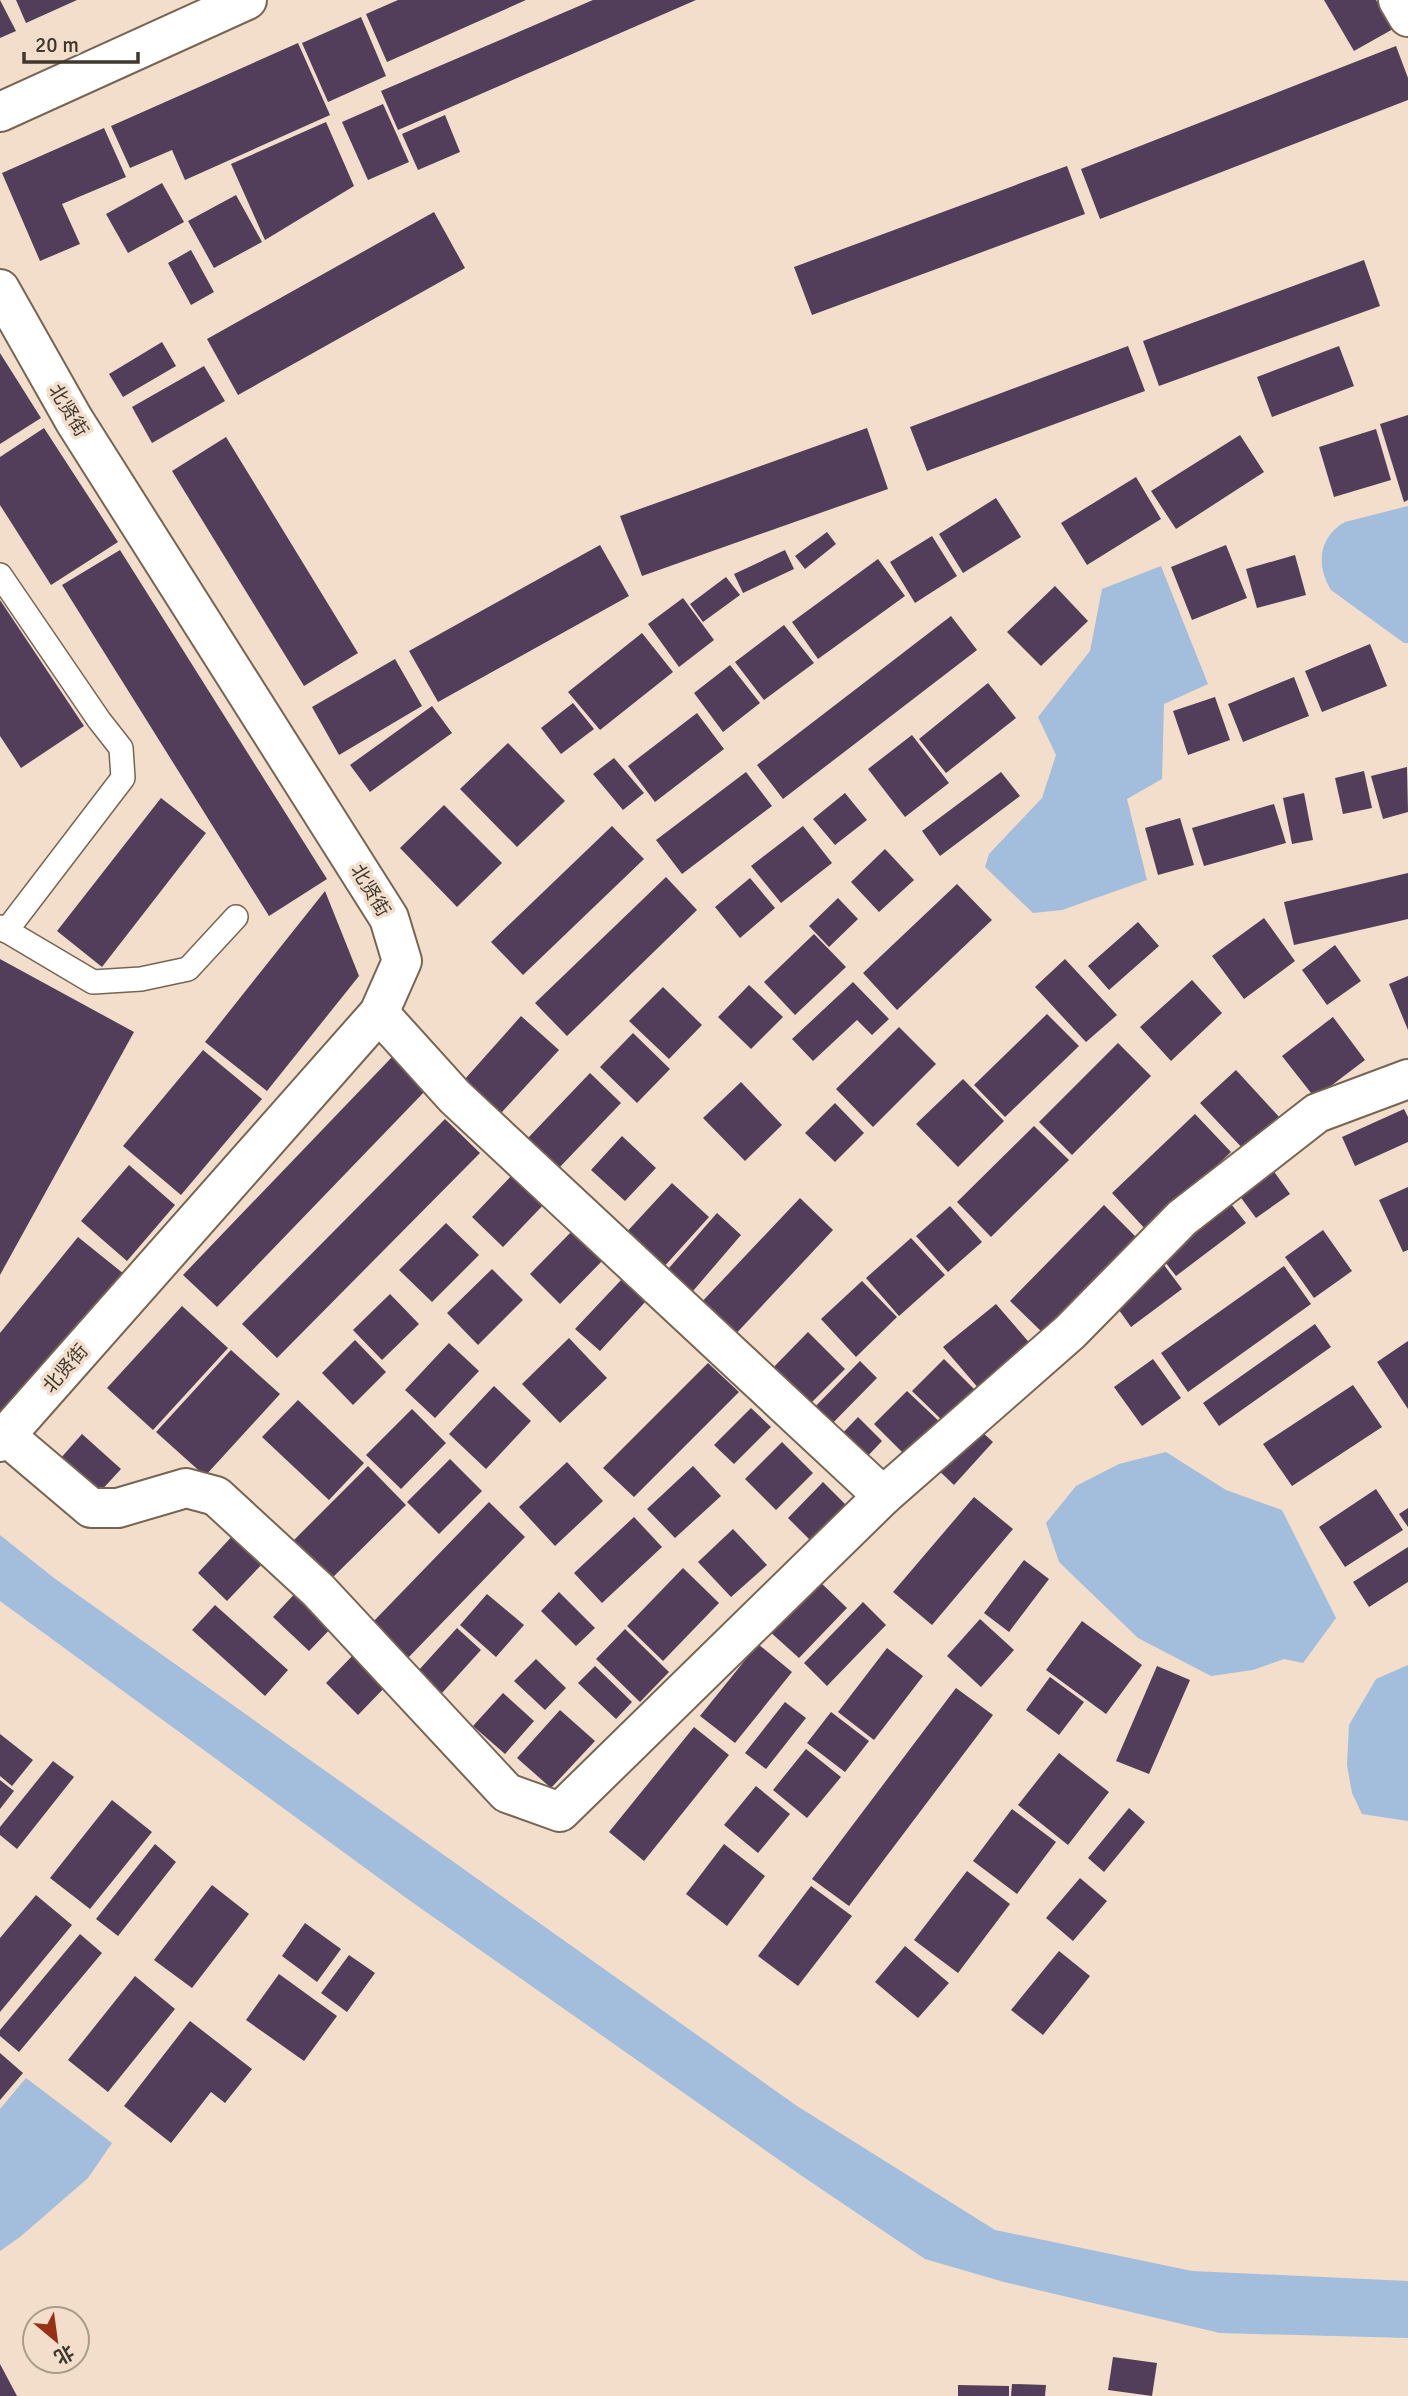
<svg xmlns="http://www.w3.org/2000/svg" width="1408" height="2396" font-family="Signika,'Noto Sans SC',sans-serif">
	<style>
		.water { fill: #a3bddc }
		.building { fill: #523e5a }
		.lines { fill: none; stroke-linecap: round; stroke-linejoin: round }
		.service-casing { stroke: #766553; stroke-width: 26 }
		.minor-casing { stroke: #766553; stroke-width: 42 }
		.secondary-casing { stroke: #766553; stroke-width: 42 }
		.service { stroke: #fff; stroke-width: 23 }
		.minor { stroke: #fff; stroke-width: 38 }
		.secondary { stroke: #fff; stroke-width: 38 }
		.labels { text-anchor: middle; stroke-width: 7; stroke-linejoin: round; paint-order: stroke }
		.street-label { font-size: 19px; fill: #3f382f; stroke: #f2deca }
	</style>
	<rect width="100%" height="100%" fill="#f2deca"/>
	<g class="water">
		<path d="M1408,506V643H1404L1331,590C1316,566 1318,537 1345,522Z"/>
		<polygon points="1161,566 1208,684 1164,704 1162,779 1127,799 1147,880 1062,910 1033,913 985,867 989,854 1042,798 1056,755 1038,717 1090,651 1102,589"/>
		<polygon points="1166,1452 1226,1490 1282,1510 1336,1618 1303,1663 1284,1659 1253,1670 1211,1676 1138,1638 1059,1562 1046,1523 1076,1486 1119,1464"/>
		<polygon points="0,1535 54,1578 797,2106 995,2230 1192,2271 1408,2281 1408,2338 1220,2333 1004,2282 925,2259 802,2176 409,1900 0,1601"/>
		<polygon points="1408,1665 1408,1821 1362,1814 1352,1793 1347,1765 1349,1725 1376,1679"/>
		<polygon points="26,2078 112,2143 88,2178 20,2237 0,2251 0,2109"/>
	</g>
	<g class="building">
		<polygon points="0,0 16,31 0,38"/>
		<polygon points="16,0 77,0 26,23"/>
		<polygon points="398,0 526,0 387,62 366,14"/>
		<polygon points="593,0 696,0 398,130 381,91"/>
		<polygon points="1324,0 1376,0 1393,29 1354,51"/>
		<polygon points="361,17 386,76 328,102 302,43"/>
		<polygon points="298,43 330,115 185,180 172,150 130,168 111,126"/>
		<polygon points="1396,46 1408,78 1408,100 1100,219 1081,169"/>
		<polygon points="383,104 409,162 368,180 342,122"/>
		<polygon points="445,115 460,152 418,170 402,134"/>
		<polygon points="326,122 354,186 265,240 231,164"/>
		<polygon points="104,128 126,177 62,204 80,244 40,261 2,173"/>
		<polygon points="1067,166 1085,214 812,315 794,267"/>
		<polygon points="162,183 184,222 128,253 106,214"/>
		<polygon points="236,195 262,242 214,268 188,221"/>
		<polygon points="434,212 465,268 238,395 207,339"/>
		<polygon points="191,250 214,292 191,305 168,263"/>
		<polygon points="1364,260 1380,306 1159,386 1143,341"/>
		<polygon points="162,342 176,366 123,397 109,374"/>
		<polygon points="1128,346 1145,391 927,471 910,427"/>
		<polygon points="1339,346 1354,386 1272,417 1257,377"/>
		<polygon points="0,353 41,418 0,444"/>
		<polygon points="204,366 225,401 152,443 132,407"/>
		<polygon points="1408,415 1408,500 1404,502 1380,424"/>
		<polygon points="44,428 118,542 51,585 0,505 0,457"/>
		<polygon points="867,428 888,489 642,576 620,516"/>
		<polygon points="1376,429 1391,480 1334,497 1319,447"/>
		<polygon points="1240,435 1264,472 1176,529 1151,491"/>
		<polygon points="226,437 358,653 304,686 172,471"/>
		<polygon points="1136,477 1161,519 1087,565 1061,523"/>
		<polygon points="996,498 1021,537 963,573 939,534"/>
		<polygon points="827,532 836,544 805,569 795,556"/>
		<polygon points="932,536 957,576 915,603 890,562"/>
		<polygon points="600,545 629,596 438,702 409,651"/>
		<polygon points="1226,545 1247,598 1192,620 1171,567"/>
		<polygon points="120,550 327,879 269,916 62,585"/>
		<polygon points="785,550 794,569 743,593 734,574"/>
		<polygon points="1295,555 1306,595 1257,608 1246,569"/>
		<polygon points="878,559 905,596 818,659 792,622"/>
		<polygon points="726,577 740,595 703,622 690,604"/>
		<polygon points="1055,586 1088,621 1041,666 1007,632"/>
		<polygon points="683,598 714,640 679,667 648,624"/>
		<polygon points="0,600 84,726 21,768 0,736"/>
		<polygon points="951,616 977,650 783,799 757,765"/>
		<polygon points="784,625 814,663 764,700 735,662"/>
		<polygon points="642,633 673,672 600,730 568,692"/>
		<polygon points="1370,644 1387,686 1322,712 1305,671"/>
		<polygon points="395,659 422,706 339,755 312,707"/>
		<polygon points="730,665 760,703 723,732 694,693"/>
		<polygon points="1294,677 1309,716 1243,742 1228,704"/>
		<polygon points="988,683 1016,718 946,773 919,739"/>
		<polygon points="1215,697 1230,740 1188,755 1173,711"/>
		<polygon points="573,703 594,729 561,754 541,728"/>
		<polygon points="432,706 452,733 370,792 350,765"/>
		<polygon points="697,713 724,749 655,802 628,766"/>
		<polygon points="912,735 949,783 905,817 868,769"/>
		<polygon points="508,743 565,801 517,847 460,789"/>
		<polygon points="614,758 644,793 623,810 593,774"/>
		<polygon points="1407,767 1408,812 1383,819 1371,776"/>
		<polygon points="1364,771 1372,808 1343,814 1335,778"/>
		<polygon points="746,772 772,806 682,874 656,840"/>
		<polygon points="1001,772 1020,796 940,856 922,831"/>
		<polygon points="845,793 867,820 835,845 813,819"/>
		<polygon points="1304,793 1313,840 1292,844 1283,798"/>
		<polygon points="161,798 206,833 102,967 57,931"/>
		<polygon points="1274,804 1286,843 1204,866 1192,828"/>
		<polygon points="444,805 502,863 457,907 400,848"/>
		<polygon points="1180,818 1194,865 1158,875 1145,828"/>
		<polygon points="612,826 644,859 523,975 491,942"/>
		<polygon points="803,826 832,863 781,903 751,866"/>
		<polygon points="885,849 914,880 879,912 851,882"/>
		<polygon points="1408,873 1408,919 1294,945 1284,902"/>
		<polygon points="666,877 697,910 567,1036 535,1003"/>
		<polygon points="750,878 775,908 740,938 715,907"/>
		<polygon points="957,884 992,920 897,1010 863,973"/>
		<polygon points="325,891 359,976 267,1091 205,1042"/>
		<polygon points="838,898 858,919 829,947 809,926"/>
		<polygon points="1264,918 1295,961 1244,999 1212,956"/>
		<polygon points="1138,922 1159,946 1109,990 1088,966"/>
		<polygon points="814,934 846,967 795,1015 764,982"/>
		<polygon points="1335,945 1361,981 1327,1005 1302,970"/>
		<polygon points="0,959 134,1032 0,1275"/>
		<polygon points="1065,959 1117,1015 1086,1042 1035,987"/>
		<polygon points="1408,976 1408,1030 1389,984"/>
		<polygon points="1192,980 1222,1013 1171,1061 1140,1027"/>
		<polygon points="853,982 889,1019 872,1035 857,1020 813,1061 792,1039"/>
		<polygon points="749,985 783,1017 751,1049 718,1017"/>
		<polygon points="663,987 702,1025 669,1059 629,1021"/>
		<polygon points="1047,1014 1079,1046 1005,1117 974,1085"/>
		<polygon points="521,1016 559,1050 501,1113 465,1079"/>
		<polygon points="1333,1017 1365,1060 1315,1098 1282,1056"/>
		<polygon points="899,1027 936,1064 873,1127 836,1089"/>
		<polygon points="633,1033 670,1069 637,1103 600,1067"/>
		<polygon points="1118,1043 1151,1076 1072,1155 1039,1122"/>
		<polygon points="203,1050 262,1099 181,1195 123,1146"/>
		<polygon points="393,1056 427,1089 217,1307 183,1275"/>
		<polygon points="1236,1070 1281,1119 1245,1151 1200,1103"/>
		<polygon points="590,1073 621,1103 558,1169 527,1139"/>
		<polygon points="963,1079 1004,1121 958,1167 916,1124"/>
		<polygon points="741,1082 782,1125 745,1161 703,1118"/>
		<polygon points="835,1103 864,1133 835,1162 805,1133"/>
		<polygon points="1404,1109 1408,1117 1408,1142 1355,1166 1342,1137"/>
		<polygon points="1195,1114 1231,1152 1147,1231 1112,1193"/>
		<polygon points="445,1119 480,1153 277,1358 242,1324"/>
		<polygon points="1034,1126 1069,1160 991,1237 957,1202"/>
		<polygon points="622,1136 656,1168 625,1201 591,1170"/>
		<polygon points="129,1165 175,1205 127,1261 81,1221"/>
		<polygon points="1270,1166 1290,1194 1256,1218 1236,1191"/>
		<polygon points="516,1171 547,1201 503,1247 472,1217"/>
		<polygon points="672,1183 709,1217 661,1270 623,1236"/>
		<polygon points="1408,1187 1408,1250 1403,1252 1379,1200"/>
		<polygon points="800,1198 833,1230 731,1339 697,1307"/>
		<polygon points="1228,1200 1246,1223 1176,1276 1158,1253"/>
		<polygon points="1104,1205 1140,1241 1046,1336 1010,1301"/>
		<polygon points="950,1206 982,1242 948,1272 916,1236"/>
		<polygon points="717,1213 741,1235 687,1298 662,1276"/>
		<polygon points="446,1223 479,1255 432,1302 399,1270"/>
		<polygon points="574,1229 604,1259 560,1304 530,1274"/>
		<polygon points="1323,1230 1352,1271 1314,1298 1285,1257"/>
		<polygon points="78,1237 124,1274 0,1415 0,1333"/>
		<polygon points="911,1238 945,1275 899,1316 866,1278"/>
		<polygon points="1164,1265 1182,1289 1131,1327 1114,1303"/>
		<polygon points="1284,1266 1311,1304 1188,1392 1161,1353"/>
		<polygon points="492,1269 523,1300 478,1345 447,1313"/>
		<polygon points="622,1279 646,1301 600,1351 575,1329"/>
		<polygon points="862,1281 897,1317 856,1357 821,1319"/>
		<polygon points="390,1294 419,1324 382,1360 353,1330"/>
		<polygon points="996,1304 1033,1347 980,1390 943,1347"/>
		<polygon points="182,1306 228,1348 153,1430 107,1388"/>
		<polygon points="1315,1324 1331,1347 1219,1426 1203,1403"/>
		<polygon points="808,1332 845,1369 804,1410 767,1374"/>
		<polygon points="569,1338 607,1378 560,1423 522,1384"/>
		<polygon points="355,1340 386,1372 353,1405 322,1373"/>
		<polygon points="1408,1341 1408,1409 1377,1362"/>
		<polygon points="449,1343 479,1371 435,1418 405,1390"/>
		<polygon points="231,1350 280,1394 205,1476 156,1432"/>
		<polygon points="944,1359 978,1393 947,1425 912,1391"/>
		<polygon points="1153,1359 1181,1398 1142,1426 1114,1387"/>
		<polygon points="860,1361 877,1378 820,1436 803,1419"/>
		<polygon points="708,1363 739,1392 634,1497 603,1468"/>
		<polygon points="1353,1385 1382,1427 1292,1486 1263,1444"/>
		<polygon points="494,1386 531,1421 486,1469 449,1434"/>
		<polygon points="907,1391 943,1425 909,1459 874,1424"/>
		<polygon points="298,1400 364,1463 329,1500 262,1437"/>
		<polygon points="751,1408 771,1427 734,1464 714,1445"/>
		<polygon points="412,1409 446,1443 401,1489 366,1455"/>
		<polygon points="858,1417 882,1441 863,1461 839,1437"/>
		<polygon points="971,1422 993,1442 954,1485 932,1464"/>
		<polygon points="82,1434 121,1469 98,1494 60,1459"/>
		<polygon points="782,1442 813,1473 776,1510 745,1479"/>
		<polygon points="450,1459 482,1491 439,1534 407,1502"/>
		<polygon points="567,1462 603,1501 555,1546 519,1507"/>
		<polygon points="368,1466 406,1505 326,1584 288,1546"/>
		<polygon points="693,1466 721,1496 675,1538 647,1509"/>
		<polygon points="823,1482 853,1512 818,1548 788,1518"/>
		<polygon points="1376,1489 1403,1530 1345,1567 1319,1527"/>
		<polygon points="974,1497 1013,1529 932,1625 893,1592"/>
		<polygon points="489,1502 525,1537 407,1659 371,1624"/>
		<polygon points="1408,1508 1408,1527 1399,1514"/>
		<polygon points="634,1517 662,1547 602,1603 574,1573"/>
		<polygon points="733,1529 767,1565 731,1597 698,1562"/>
		<polygon points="236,1532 266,1560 227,1601 198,1573"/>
		<polygon points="1408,1547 1408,1582 1369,1607 1353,1582"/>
		<polygon points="1024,1560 1049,1579 1009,1632 984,1613"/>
		<polygon points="683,1568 719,1603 663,1661 627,1626"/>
		<polygon points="817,1579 847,1608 799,1658 768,1630"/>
		<polygon points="301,1587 338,1621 309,1651 273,1617"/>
		<polygon points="559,1592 595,1628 576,1646 541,1611"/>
		<polygon points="487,1594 524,1625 496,1657 460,1625"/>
		<polygon points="863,1602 886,1625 827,1686 804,1663"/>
		<polygon points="215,1605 288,1670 265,1696 192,1630"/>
		<polygon points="980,1619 1014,1650 981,1687 947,1656"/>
		<polygon points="1082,1621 1142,1665 1106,1714 1046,1670"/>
		<polygon points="457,1628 481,1650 442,1693 418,1671"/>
		<polygon points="625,1629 669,1672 640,1702 596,1659"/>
		<polygon points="758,1644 792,1672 735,1743 700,1716"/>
		<polygon points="887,1648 923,1676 874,1740 838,1712"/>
		<polygon points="358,1650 390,1682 358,1715 326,1683"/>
		<polygon points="536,1659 566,1688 545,1710 514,1681"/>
		<polygon points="595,1666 632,1702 616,1719 578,1683"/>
		<polygon points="1157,1666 1190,1680 1149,1774 1116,1761"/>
		<polygon points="1050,1677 1084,1702 1059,1735 1026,1710"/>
		<polygon points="956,1688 993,1715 849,1906 812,1879"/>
		<polygon points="503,1693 534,1721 505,1754 473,1726"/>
		<polygon points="785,1702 806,1718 766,1769 745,1753"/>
		<polygon points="560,1710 595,1741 551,1788 517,1758"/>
		<polygon points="831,1712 869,1741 845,1772 807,1743"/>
		<polygon points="694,1727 729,1755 644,1861 609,1832"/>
		<polygon points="0,1734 33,1760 12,1786 0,1776"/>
		<polygon points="806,1749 841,1777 807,1818 773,1790"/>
		<polygon points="1059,1753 1109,1792 1068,1845 1018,1805"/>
		<polygon points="53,1761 74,1777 17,1849 0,1835 0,1827"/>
		<polygon points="0,1780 14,1791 0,1809"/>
		<polygon points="756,1786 790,1814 758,1853 724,1825"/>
		<polygon points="112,1800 152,1832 90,1909 50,1878"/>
		<polygon points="1129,1808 1145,1822 1104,1872 1088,1858"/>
		<polygon points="1012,1809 1056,1842 1017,1894 973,1861"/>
		<polygon points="155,1844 176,1862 118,1936 96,1919"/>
		<polygon points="724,1844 765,1876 727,1926 686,1894"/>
		<polygon points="967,1871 1010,1904 958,1973 914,1940"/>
		<polygon points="1080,1878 1107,1901 1073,1941 1046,1918"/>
		<polygon points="212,1885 249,1914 192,1988 154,1960"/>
		<polygon points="811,1886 852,1916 798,1986 758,1956"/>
		<polygon points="36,1895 72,1925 0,2012 0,1938"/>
		<polygon points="305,1923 341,1949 317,1982 282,1956"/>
		<polygon points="80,1934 102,1953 19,2052 0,2036 0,2030"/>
		<polygon points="905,1946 949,1983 918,2018 875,1982"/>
		<polygon points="1059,1951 1090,1976 1043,2035 1011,2010"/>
		<polygon points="349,1955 375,1973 347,2012 321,1993"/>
		<polygon points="279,1974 337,2016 304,2061 246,2020"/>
		<polygon points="135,1976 175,2009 108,2092 68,2060"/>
		<polygon points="190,2021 252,2069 225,2103 211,2092 171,2143 124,2106"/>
		<polygon points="0,2053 23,2073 0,2100"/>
		<polygon points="1113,2357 1157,2363 1152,2396 1108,2390"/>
		<polygon points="0,2364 17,2396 0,2396"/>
		<polygon points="1012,2384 1046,2385 1045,2396 1011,2396"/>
		<polygon points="958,2385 1009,2386 1009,2396 958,2396"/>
	</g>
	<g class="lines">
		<g class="service-casing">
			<g id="service">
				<polyline points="0,575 99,720 121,748 123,778 6,931"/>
				<polyline points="0,927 93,982 141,979 188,969 236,917"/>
			</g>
		</g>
		<g class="minor-casing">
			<g id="minor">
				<polyline points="1398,0 1408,17"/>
				<polyline points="0,289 74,420 389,918 402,961 379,1013 0,1442"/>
				<polyline points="379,1013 455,1097 883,1496"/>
				<polyline points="6,1436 91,1508 118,1508 186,1488 216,1496 318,1590 507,1793 560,1812 883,1496 1070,1332 1182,1218 1317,1113 1408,1079"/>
			</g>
		</g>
		<g class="secondary-casing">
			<polyline id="secondary" points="0,112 247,0"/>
		</g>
		<use href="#service" class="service"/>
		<use href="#minor" class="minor"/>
		<use href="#secondary" class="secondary"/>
	</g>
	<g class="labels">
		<g class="street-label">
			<text transform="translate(69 410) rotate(59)" y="7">北贤街</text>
			<text transform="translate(371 890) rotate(59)" y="7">北贤街</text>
			<text transform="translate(65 1368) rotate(-49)" y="7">北贤街</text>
		</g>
	</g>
	<g transform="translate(56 2340) rotate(151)"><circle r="33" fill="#f2deca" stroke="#aa9c8c" stroke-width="2"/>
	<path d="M0-5L12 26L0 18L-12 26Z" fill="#983014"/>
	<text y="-10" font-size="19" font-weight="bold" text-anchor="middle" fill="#3f382f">北</text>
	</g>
	<path d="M24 52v10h114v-10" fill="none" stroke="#3f382f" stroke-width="3.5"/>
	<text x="35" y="52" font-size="21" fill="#3f382f" stroke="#f2deca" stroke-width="5" paint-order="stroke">20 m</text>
</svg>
